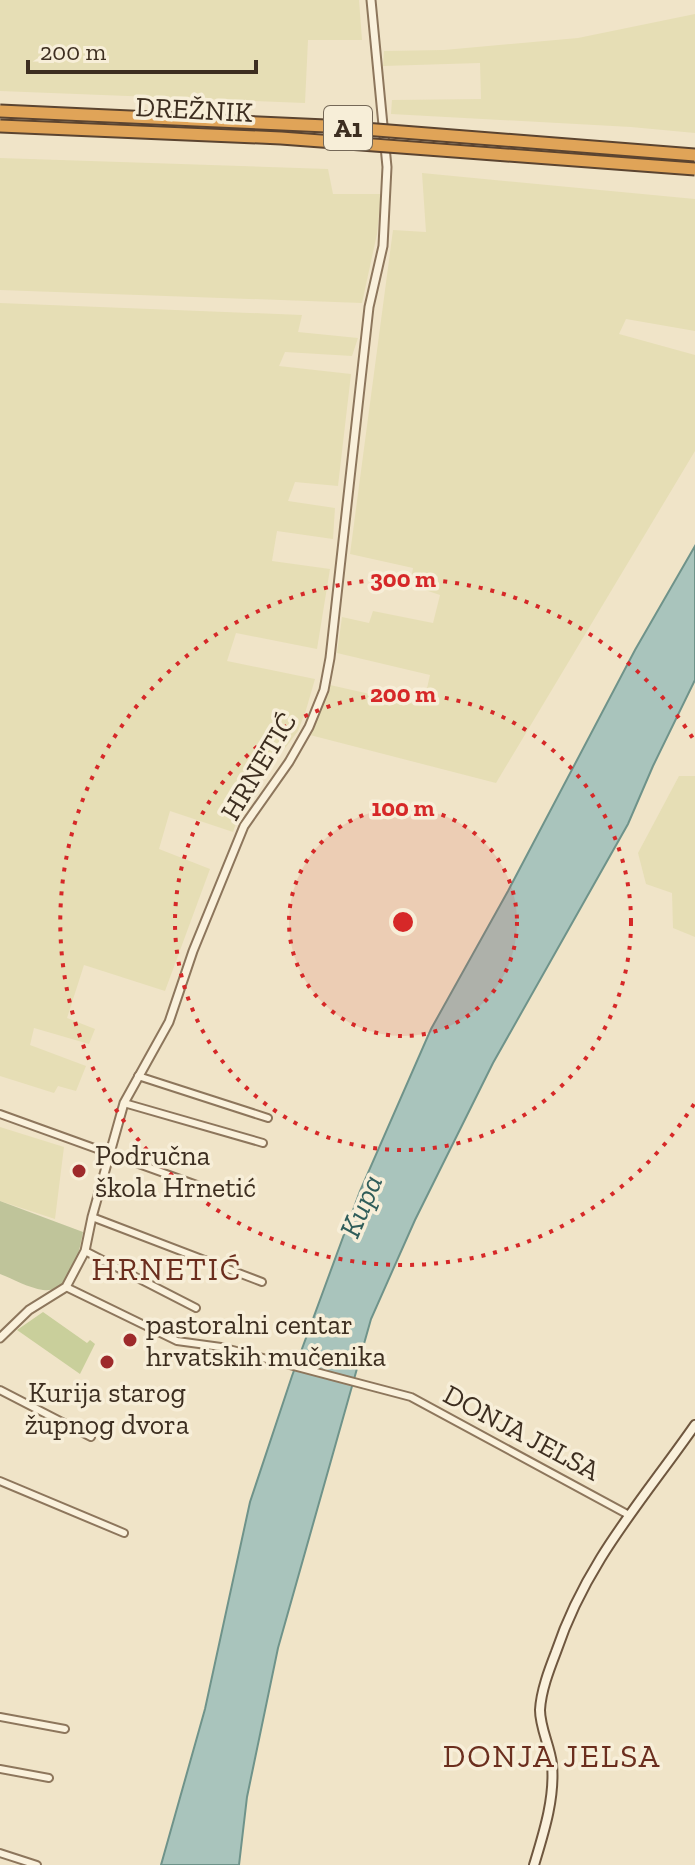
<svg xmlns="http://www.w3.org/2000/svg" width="695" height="1865" font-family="'Zilla Slab',serif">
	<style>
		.farmland { fill: #e6deb5 }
		.green { fill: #c9cf9b }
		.cemetery { fill: #bfc49a }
		.water { fill: #a9c4bc; stroke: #6f938a; stroke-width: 2 }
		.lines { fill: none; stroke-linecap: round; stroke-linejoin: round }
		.minor-casing { stroke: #8d765c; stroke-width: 10 }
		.tertiary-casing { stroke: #8d765c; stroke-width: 11 }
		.secondary-casing { stroke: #6f573f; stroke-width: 12 }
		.minor { stroke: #faf1dc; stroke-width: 6 }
		.tertiary { stroke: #faf1dc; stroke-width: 7 }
		.secondary { stroke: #faf1dc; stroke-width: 8 }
		.motorway-bridge-casing { stroke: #5b4430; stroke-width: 15; stroke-linecap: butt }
		.motorway-bridge { stroke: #e0a458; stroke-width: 11 }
		.ring { fill: none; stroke: #d62828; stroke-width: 4; stroke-dasharray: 4 8 }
		.poi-dot { fill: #9e2a2b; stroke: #f7eed8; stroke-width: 3 }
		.labels { text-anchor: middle; stroke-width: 7; stroke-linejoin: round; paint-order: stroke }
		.shield { fill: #f7eed8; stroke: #756857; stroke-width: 2 }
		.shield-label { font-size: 26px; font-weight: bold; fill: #3d2e20 }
		.street-label { font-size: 28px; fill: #3d2e20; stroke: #f7eed8 }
		.poi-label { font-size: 28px; fill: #3d2e20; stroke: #f7eed8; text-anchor: start }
		.water-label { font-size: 30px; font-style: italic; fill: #2f5d5a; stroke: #f7eed8 }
		.quarter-label { font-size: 32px; letter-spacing: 2px; fill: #6b2e1e; stroke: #f7eed8 }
		.centre { fill: #d62828; stroke: #f7eed8; stroke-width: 4 }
		.ring-label { font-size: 24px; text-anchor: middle; font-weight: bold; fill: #d62828; stroke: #f7eed8; stroke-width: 7; stroke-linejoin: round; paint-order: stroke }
	</style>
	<rect width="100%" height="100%" fill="#f0e4c8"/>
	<g class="farmland">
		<polygon points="0,0 359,0 362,40 308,40 305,103 0,91"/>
		<polygon points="695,14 695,133 631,127 391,114 392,100 481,99 480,63 383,66 384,51 444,50 578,38"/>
		<polygon points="0,158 328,169 333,194 381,194 377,234 362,303 0,290"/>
		<polygon points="422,173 695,199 695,331 626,319 619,334 695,355 695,451 496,783 310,735 330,685 423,706 430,675 337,653 342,617 369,623 373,611 433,623 440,595 410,585 413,568 350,554 393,230 426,232"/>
		<polygon points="0,303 302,315 298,332 358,338 352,356 285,352 279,366 351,374 338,486 295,482 288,501 335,508 333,539 277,531 272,561 330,569 317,649 236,633 227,661 315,679 306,710 298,731 243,804 233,832 170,811 159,849 210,869 165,991 84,965 67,1018 95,1029 89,1044 34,1028 30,1045 86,1066 76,1091 58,1086 54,1093 0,1076"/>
		<polygon points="679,776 695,776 695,937 673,928 672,893 646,884 638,853"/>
		<polygon points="0,1127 64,1147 55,1219 0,1201"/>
	</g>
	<polygon class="green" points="43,1312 87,1343 90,1340 95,1344 80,1374 17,1330"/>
	<path class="cemetery" d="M0,1201L83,1232C79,1252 72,1294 43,1290C29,1288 13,1279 0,1274Z"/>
	<polygon class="water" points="695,546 695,680 653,766 628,824 493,1063 415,1220 371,1319 278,1648 247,1797 239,1865 161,1865 205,1709 250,1502 292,1376 360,1191 431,1029 508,891 635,650"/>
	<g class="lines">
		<g class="minor-casing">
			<g id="minor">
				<polyline points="138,1076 268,1118"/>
				<polyline points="124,1103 263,1143"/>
				<polyline points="0,1114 219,1193"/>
				<polyline points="92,1217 262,1282"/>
				<polyline points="85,1251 196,1308"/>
				<polyline points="66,1287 177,1341 221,1347 411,1397 627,1514"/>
				<polyline points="0,1390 91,1437"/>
				<polyline points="0,1481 124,1533"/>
				<polyline points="0,1717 65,1729"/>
				<polyline points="0,1769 49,1778"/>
				<polyline points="0,1853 37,1865"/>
			</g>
		</g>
		<g class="tertiary-casing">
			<polyline id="tertiary" points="0,1338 29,1310 66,1287 85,1251 92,1217 124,1103 169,1022 193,951 244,826 289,762 309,727 324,690 330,658 369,307 383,246 387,167 371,0"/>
		</g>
		<g class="secondary-casing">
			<path id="secondary" d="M534,1865C544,1832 555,1798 552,1764C550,1746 540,1728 540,1710C541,1691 549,1670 556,1652C586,1562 642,1501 695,1425"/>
		</g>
		<use href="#minor" class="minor"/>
		<use href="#tertiary" class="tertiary"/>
		<use href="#secondary" class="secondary"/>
		<g class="motorway-bridge-casing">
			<g id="motorway-bridge">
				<polyline points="0,111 326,126 695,155"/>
				<polyline points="0,126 281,138 695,169"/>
			</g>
		</g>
		<use href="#motorway-bridge" class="motorway-bridge"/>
	</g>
	<circle cx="403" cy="922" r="114" fill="#d62828" fill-opacity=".12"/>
	<g class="ring">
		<circle cx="403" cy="922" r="114"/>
		<circle cx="403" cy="922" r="228"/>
		<path d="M694 1104A343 343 0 1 1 694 740"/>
	</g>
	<g class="poi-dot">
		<circle cx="79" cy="1171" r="8"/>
		<circle cx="130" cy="1340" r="8"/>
		<circle cx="107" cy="1362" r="8"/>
	</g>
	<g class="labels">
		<rect class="shield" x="324" y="106" width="48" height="44" rx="6"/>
		<g class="shield-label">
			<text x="348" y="137">A1</text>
		</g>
		<g class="street-label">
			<text transform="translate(194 109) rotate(3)" y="10">DREŽNIK</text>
			<text transform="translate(258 766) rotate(-59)" y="10">HRNETIĆ</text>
			<text transform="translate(522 1432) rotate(28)" y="10">DONJA JELSA</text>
		</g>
		<g class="poi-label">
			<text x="95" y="1165">Područna<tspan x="95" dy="32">škola Hrnetić</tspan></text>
			<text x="146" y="1334">pastoralni centar<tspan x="146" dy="32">hrvatskih mučenika</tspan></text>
			<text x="107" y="1402" text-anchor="middle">Kurija starog<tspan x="107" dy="32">župnog dvora</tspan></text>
		</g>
		<g class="water-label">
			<text transform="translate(361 1206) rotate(-67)" y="10">Kupa</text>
		</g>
		<g class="quarter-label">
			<text x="167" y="1280">HRNETIĆ</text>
			<text x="552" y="1767">DONJA JELSA</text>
		</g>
	</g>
	<circle cx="403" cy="922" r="12" class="centre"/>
	<g class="ring-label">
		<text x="403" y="587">300 m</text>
		<text x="403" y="702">200 m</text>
		<text x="403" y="816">100 m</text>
	</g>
	<path d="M28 60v12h228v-12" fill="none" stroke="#3d2e20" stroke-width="4"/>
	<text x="40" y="60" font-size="24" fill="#3d2e20" stroke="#f7eed8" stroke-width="6" paint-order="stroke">200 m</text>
</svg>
